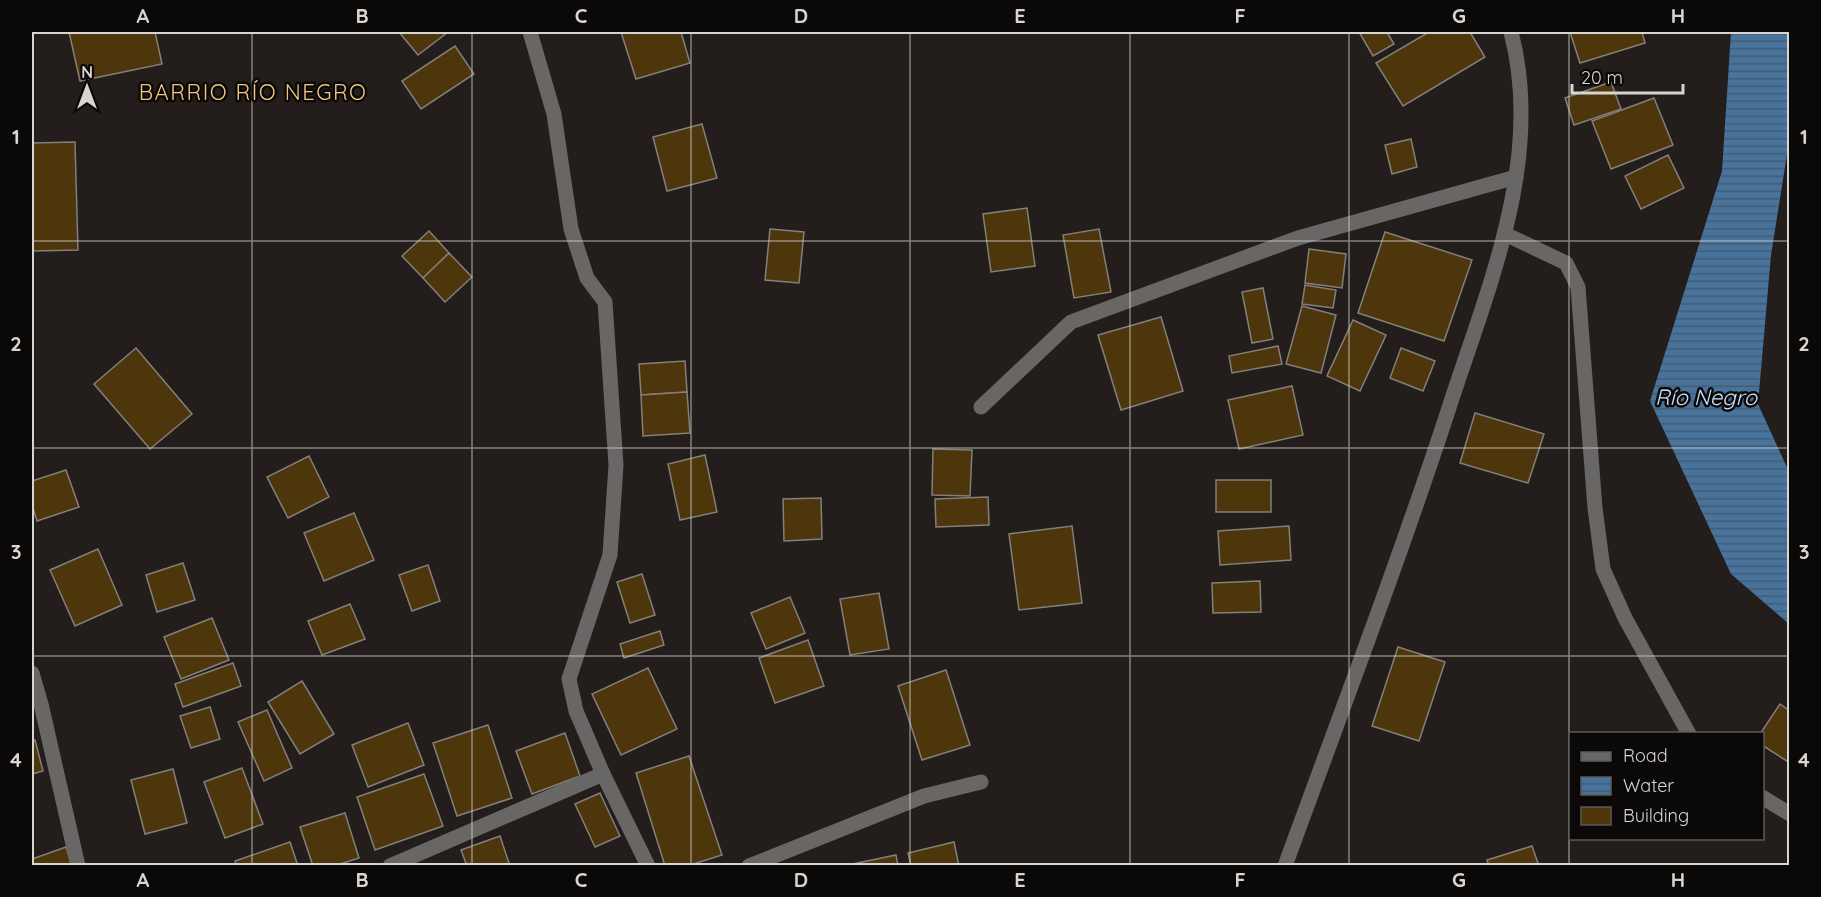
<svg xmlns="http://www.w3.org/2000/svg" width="1821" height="897" font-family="Quicksand,sans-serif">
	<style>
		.water { fill: url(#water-rules) }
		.building { fill: #4e360c; stroke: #837f7a; stroke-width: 1.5 }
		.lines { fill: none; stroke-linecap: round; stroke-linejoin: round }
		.minor { stroke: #696765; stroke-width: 15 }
		.grid { fill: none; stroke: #d7d4d2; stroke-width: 1.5; stroke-opacity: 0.55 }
		.labels { text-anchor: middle; stroke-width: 5; stroke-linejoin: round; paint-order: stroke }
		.neighbourhood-label { font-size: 22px; letter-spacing: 1.5px; fill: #f1c681; stroke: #0b0908 }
		.water-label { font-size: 22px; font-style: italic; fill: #c8e1fb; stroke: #0b0908 }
		.neatline { fill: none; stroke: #d7d4d2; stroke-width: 2 }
		.grid-label { font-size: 20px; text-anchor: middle; font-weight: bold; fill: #d7d4d2 }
	</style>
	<defs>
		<pattern id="water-rules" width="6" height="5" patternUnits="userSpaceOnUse" patternTransform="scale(1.5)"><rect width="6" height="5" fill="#47739c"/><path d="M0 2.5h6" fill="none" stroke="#445c72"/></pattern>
	</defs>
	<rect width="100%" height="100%" fill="#231e1b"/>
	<polygon class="water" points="1731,32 1789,32 1789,142 1771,255 1758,404 1789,472 1789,624 1731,574 1650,401 1722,171"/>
	<g class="building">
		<polygon points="69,32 155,32 162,64 80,81"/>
		<polygon points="399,32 448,32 418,55"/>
		<polygon points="621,32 681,32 690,63 636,79"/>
		<polygon points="1359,32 1387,32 1394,44 1373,56"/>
		<polygon points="1429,32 1470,32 1485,57 1403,106 1376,63"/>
		<polygon points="1570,32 1642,32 1645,43 1580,63"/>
		<polygon points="455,46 474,74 421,109 402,81"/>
		<polygon points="1611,82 1621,109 1574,125 1565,98"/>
		<polygon points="1654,98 1673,145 1611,169 1592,121"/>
		<polygon points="702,124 717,178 667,191 653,137"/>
		<polygon points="1411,139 1417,167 1392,174 1385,145"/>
		<polygon points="75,142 78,250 33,251 32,143"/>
		<polygon points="1668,155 1684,188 1641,209 1625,176"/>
		<polygon points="1027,208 1035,266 991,272 983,214"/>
		<polygon points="770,229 804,232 799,283 765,280"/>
		<polygon points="1099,229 1111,292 1074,298 1063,235"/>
		<polygon points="429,231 449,253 423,278 402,256"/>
		<polygon points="1385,232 1472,260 1444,341 1358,313"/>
		<polygon points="1309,249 1346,254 1342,288 1305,283"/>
		<polygon points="449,253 472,277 445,302 423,278"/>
		<polygon points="1305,285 1336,290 1333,308 1302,304"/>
		<polygon points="1263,288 1273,339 1252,343 1242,292"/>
		<polygon points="1302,306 1336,315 1321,373 1286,364"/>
		<polygon points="1161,317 1183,391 1121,410 1098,335"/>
		<polygon points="1353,320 1386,335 1360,391 1327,376"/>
		<polygon points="1278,346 1282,364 1232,373 1229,356"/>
		<polygon points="136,348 192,414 150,449 94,384"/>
		<polygon points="1401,348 1435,361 1423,391 1390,378"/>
		<polygon points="685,361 687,392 641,395 639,364"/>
		<polygon points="1292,386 1303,435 1239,449 1228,400"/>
		<polygon points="687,392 690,433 643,436 641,395"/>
		<polygon points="1475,413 1544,434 1528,483 1460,463"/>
		<polygon points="933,449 972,450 970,496 932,495"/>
		<polygon points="705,455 717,512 680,520 668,464"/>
		<polygon points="309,456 329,497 288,518 267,477"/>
		<polygon points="66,470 79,507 37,521 32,505 32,481"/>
		<rect x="1216" y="480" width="55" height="32"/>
		<polygon points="988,497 989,525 936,527 935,499"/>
		<polygon points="821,498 822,539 784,541 783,499"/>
		<polygon points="354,513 374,560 324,581 304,533"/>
		<polygon points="1072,526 1082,603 1019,610 1009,534"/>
		<polygon points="1289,526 1291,560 1220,565 1218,531"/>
		<polygon points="98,549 122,605 75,626 50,570"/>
		<polygon points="183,563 195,600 157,612 146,575"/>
		<polygon points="428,565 440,601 412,611 399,575"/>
		<polygon points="642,574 655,615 630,623 617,582"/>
		<polygon points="1260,581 1261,612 1213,613 1212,583"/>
		<polygon points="879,593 889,649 850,655 840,599"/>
		<polygon points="790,597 805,633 766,649 751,613"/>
		<polygon points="350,604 365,639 322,655 308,621"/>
		<polygon points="212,618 229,660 181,679 164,637"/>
		<polygon points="660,631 664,645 624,658 620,644"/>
		<polygon points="808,640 824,686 775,703 759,658"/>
		<polygon points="1398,647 1445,662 1419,741 1372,726"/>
		<polygon points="233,663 241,686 183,707 175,684"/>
		<polygon points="648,668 677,729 621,755 592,694"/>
		<polygon points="946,670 970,745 922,760 898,686"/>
		<polygon points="302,681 334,734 300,754 268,702"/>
		<polygon points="1780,704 1790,711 1790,763 1762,745 1762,734 1760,734"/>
		<polygon points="210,707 220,739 191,748 180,716"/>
		<polygon points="267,710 292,768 264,781 238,722"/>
		<polygon points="408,723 424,765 368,787 352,745"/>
		<polygon points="488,725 512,798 457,816 433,743"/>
		<polygon points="565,733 580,776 532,794 516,751"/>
		<polygon points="35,740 43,771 32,774 32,741"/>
		<polygon points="689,756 722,855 687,866 665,866 636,773"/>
		<polygon points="242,768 263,824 225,838 204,782"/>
		<polygon points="173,769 187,823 145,834 131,780"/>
		<polygon points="424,774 443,826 375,850 357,797"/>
		<polygon points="600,793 620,836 595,847 575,804"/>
		<polygon points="345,813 359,858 334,866 313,866 300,827"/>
		<polygon points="500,836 510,866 467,866 461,850"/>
		<polygon points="290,842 298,866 236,866 235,861"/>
		<polygon points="954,842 959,866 911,866 908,853"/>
		<polygon points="1532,846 1539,866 1489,866 1487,860"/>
		<polygon points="66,847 72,866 32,866 32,859"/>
		<polygon points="896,855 898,866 843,866"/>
	</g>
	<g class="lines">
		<g class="minor">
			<polyline points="530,32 554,114 571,229 587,278 605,302 616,465 610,555 569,679 576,711 603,774 648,866"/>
			<polyline points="1505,234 1566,263 1578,287 1595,508 1603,569 1625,618 1689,734"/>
			<polyline points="981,407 1071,322 1298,238 1516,177"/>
			<polyline points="32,673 41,704 78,866"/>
			<polyline points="1762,797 1790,814"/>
			<polyline points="390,866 603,774"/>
			<polyline points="749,866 924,796 981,782"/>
			<path d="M1285,866C1340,715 1397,566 1447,414C1486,292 1545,161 1511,32"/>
		</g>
	</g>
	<path class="grid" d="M252,32V866M472,32V866M691,32V866M910,32V866M1130,32V866M1349,32V866M1569,32V866M32,241H1790M32,448H1790M32,656H1790"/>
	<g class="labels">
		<g class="neighbourhood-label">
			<text x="253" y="100">BARRIO RÍO NEGRO</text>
		</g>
		<g class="water-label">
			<text x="1706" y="405">Río Negro</text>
		</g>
	</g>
	<rect width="1821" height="897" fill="none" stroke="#0b0908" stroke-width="66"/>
	<rect x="1569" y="732" width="195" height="108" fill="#0b0908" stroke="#5d5a59" stroke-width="1.5"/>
	<rect x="1581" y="752" width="30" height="9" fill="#696765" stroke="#5d5a59" stroke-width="1.5"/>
	<text x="1623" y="762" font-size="18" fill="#d7d4d2">Road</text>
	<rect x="1581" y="777" width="30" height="18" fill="url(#water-rules)" stroke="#5d5a59" stroke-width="1.5"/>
	<text x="1623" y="792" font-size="18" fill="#d7d4d2">Water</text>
	<rect x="1581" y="807" width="30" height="18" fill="#4e360c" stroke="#5d5a59" stroke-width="1.5"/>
	<text x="1623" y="822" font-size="18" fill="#d7d4d2">Building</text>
	<g transform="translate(87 87)" stroke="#0b0908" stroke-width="4.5" paint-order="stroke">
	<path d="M0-4.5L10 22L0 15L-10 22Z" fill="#d7d4d2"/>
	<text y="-9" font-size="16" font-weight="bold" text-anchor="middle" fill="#d7d4d2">N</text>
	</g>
	<path d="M1572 84v9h111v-9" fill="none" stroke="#d7d4d2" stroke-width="3"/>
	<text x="1581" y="84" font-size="18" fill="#d7d4d2" stroke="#0b0908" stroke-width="4.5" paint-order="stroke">20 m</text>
	<rect x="33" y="33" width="1755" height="831" class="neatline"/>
	<g class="grid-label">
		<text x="143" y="23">A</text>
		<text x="362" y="23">B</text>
		<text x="581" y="23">C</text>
		<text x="801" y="23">D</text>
		<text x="1020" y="23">E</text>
		<text x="1240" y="23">F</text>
		<text x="1459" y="23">G</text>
		<text x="1678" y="23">H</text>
		<text x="16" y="144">1</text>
		<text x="1804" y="144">1</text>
		<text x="16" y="351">2</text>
		<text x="1804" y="351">2</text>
		<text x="16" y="559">3</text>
		<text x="1804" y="559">3</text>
		<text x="16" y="767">4</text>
		<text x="1804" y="767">4</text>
		<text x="143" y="887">A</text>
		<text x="362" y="887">B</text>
		<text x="581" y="887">C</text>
		<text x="801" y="887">D</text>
		<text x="1020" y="887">E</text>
		<text x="1240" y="887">F</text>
		<text x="1459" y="887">G</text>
		<text x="1678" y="887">H</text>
	</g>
</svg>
